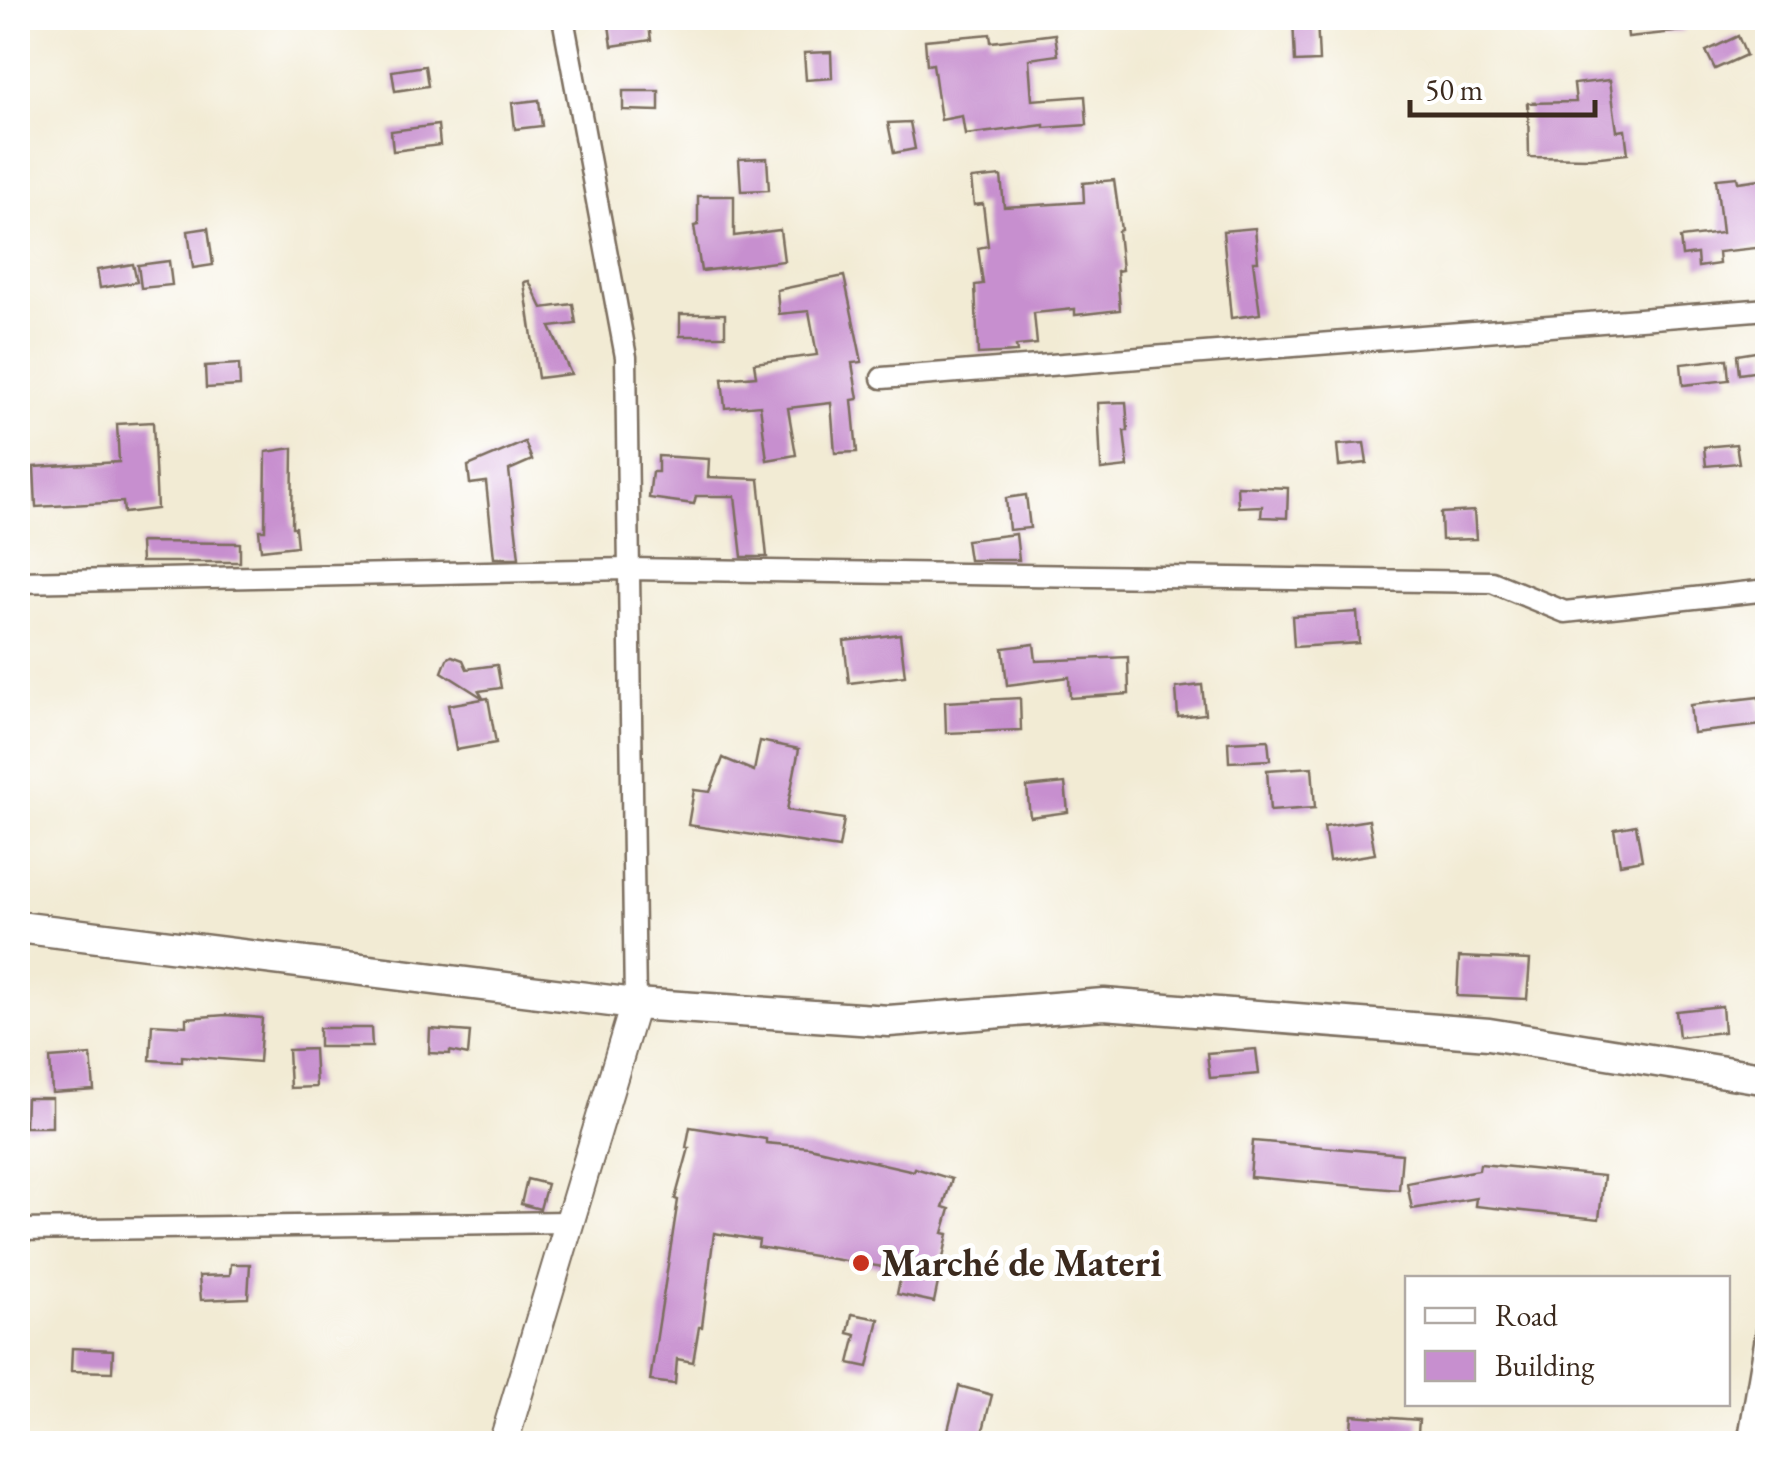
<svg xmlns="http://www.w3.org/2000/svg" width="1785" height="1461" font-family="'EB Garamond',serif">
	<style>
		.building { fill: #c78fcf }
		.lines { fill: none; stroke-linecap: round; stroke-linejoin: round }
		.minor-casing { stroke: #7b6e5e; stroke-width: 25 }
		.secondary-casing { stroke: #7b6e5e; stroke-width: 32 }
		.primary-casing { stroke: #7b6e5e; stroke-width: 35 }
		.minor { stroke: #fff; stroke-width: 20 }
		.secondary { stroke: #fff; stroke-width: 28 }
		.primary { stroke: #fff; stroke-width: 30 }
		.poi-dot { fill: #c8321e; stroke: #fff; stroke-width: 4 }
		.labels { text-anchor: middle; stroke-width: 10; stroke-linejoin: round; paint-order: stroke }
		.poi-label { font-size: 38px; font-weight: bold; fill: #3b2a1e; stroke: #fff; text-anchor: start }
	</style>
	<rect width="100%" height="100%" fill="#fff"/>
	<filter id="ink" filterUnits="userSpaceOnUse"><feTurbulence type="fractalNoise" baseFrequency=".01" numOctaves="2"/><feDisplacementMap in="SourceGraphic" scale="20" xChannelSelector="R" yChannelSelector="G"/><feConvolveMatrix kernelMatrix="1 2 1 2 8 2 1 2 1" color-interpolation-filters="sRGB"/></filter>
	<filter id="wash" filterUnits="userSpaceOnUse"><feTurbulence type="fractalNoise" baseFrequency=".0048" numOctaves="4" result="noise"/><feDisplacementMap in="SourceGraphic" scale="40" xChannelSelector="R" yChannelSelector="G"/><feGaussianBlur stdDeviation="2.25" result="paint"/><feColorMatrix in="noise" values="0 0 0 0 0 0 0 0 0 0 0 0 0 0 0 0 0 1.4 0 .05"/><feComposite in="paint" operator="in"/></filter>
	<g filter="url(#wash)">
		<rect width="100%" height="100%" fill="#f2ebd4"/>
		<g id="blocks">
			<g class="building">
				<polygon points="608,18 648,18 651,40 612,46"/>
				<polygon points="1293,18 1317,18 1319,61 1295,62"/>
				<polygon points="1626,18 1683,18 1684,31 1628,37"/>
				<polygon points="990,34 991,42 1055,34 1058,55 1029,59 1032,100 1085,96 1087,125 1044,128 1044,125 965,135 962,116 941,120 933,64 927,65 925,40"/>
				<polygon points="1738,36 1746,55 1715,69 1706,51"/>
				<polygon points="831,52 832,78 806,80 804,53"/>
				<polygon points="425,66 428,86 395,91 392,71"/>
				<polygon points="1610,80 1617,131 1625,130 1628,154 1591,158 1529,157 1528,103 1576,102 1574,84"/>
				<polygon points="623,91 659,91 659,111 623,110"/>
				<polygon points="539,100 542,126 515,129 512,103"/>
				<polygon points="910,122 915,149 894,153 888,123"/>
				<polygon points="438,125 440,145 393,151 391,131"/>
				<polygon points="767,158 769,190 741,191 739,159"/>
				<polygon points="1001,176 1004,207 1084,202 1083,183 1114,180 1121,230 1118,231 1122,270 1117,271 1120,310 1075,315 1075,309 1034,313 1037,344 1016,346 1017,352 978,354 975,285 983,284 978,248 988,246 983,204 974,205 971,179"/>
				<polygon points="1737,177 1738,182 1768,178 1768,214 1762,214 1766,247 1718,252 1719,264 1698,267 1697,254 1682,256 1680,238 1722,233 1716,179"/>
				<polygon points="698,196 734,196 734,236 780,230 784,261 701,271 694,226 698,225"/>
				<polygon points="208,228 213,265 193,268 188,231"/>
				<polygon points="1255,228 1258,261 1253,261 1260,314 1231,318 1223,231"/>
				<polygon points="169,261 172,285 141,288 138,265"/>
				<polygon points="133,264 137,282 100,288 97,270"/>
				<polygon points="844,276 862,362 852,363 858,399 852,400 857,452 835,453 831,403 788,408 796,455 767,460 760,405 725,408 722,379 756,376 754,363 817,355 809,311 779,314 777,290"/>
				<polygon points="529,281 542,308 573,304 576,324 550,327 571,374 538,378 524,282"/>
				<rect x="680" y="314" width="45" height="22"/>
				<polygon points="1768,350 1768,370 1739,374 1737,355"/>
				<polygon points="1727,359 1729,380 1683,385 1681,364"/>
				<polygon points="239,364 240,386 206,388 205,366"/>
				<polygon points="1126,402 1128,431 1124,431 1128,467 1101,470 1098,403"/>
				<polygon points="153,422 157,509 124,513 123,502 36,507 34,467 119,462 117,424"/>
				<polygon points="525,442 532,460 509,470 519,558 494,558 486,482 470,484 468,466"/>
				<polygon points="1364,443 1367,463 1339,466 1337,445"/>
				<polygon points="1736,444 1739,463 1706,466 1704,447"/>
				<polygon points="293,448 292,527 295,527 297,546 261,550 259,530 265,530 266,452"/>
				<polygon points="658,456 709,459 708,477 759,479 767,557 742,557 735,496 696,496 694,504 649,498 652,472 658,472"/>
				<polygon points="1237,486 1288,488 1287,518 1261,517 1262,506 1238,507"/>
				<polygon points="1026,495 1030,528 1009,530 1006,498"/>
				<polygon points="1474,511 1476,539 1442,540 1441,513"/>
				<polygon points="1016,534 1019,560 969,560 966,540"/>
				<polygon points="140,542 240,543 240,562 141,562"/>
				<polygon points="1357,612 1359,643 1294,647 1292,616"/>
				<polygon points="900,634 905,676 849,683 844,641"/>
				<polygon points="1034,644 1036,661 1128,657 1129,694 1070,698 1069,677 1007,685 1003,648"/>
				<polygon points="452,656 463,660 467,669 497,665 501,688 479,691 483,698 442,672 447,659"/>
				<polygon points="1202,685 1205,714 1178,717 1176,688"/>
				<polygon points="1759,697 1763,725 1693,733 1690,705"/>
				<polygon points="488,698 496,743 456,750 448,705"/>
				<polygon points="1020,698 1021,730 946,733 945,702"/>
				<polygon points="1268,740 1270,760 1229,762 1228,742"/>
				<polygon points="760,741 799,749 787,810 844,819 839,848 688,825 694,790 710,792 723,758 754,771"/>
				<polygon points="1312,767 1315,808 1270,811 1267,770"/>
				<polygon points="1065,783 1068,812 1030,817 1027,787"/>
				<polygon points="1369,820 1375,854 1329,861 1324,827"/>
				<polygon points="1636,825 1642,860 1620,864 1614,829"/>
				<polygon points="1459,957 1530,960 1527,999 1457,996"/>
				<polygon points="1722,1006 1724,1032 1679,1037 1676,1011"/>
				<polygon points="226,1015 262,1018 259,1062 182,1056 182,1062 150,1060 152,1024 186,1026 186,1018"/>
				<polygon points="319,1028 371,1028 372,1047 319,1047"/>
				<polygon points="430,1029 470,1032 468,1055 450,1051 450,1054 429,1053"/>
				<polygon points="314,1049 316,1087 290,1088 288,1050"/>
				<polygon points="1256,1049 1259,1074 1210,1078 1207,1053"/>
				<polygon points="91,1055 94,1090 52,1093 50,1058"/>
				<polygon points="26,1098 52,1098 52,1127 25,1127"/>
				<polygon points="690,1127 766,1139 766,1143 809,1147 914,1171 915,1168 952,1179 943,1207 950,1209 943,1233 948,1234 934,1302 897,1294 902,1270 758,1247 759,1240 714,1233 702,1327 699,1327 693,1362 677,1359 675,1384 650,1381 678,1200 675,1199 689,1148 686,1148"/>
				<polygon points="1253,1141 1402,1154 1399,1190 1250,1177"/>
				<polygon points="1480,1164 1604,1176 1599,1219 1475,1206 1476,1198 1412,1209 1407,1183 1479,1170"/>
				<polygon points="527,1179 547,1184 540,1209 521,1204"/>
				<polygon points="231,1264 250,1264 248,1298 201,1300 199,1276 230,1275"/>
				<polygon points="852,1314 879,1319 868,1367 849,1363 856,1335 848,1333"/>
				<polygon points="72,1348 113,1350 112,1372 71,1371"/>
				<polygon points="959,1386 992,1395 980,1442 947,1434"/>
				<polygon points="1352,1415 1419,1420 1417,1444 1350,1444"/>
			</g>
		</g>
	</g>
	<g filter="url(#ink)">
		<use href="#blocks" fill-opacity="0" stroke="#7b6e5e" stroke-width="2.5"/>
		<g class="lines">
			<g class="minor-casing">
				<g id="minor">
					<polyline points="563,18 626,357 635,1004"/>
					<polyline points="882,378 1768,309"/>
					<polyline points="18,582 628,569 1492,582 1565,612 1768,590"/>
					<polyline points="18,1230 569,1222"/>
					<polyline points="1748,1444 1768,1325"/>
				</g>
			</g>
			<g class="secondary-casing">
				<polyline id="secondary" points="503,1444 635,1004"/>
			</g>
			<g class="primary-casing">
				<polyline id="primary" points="18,927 635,1004 889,1021 1104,1004 1489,1034 1768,1079"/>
			</g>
			<use href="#minor" class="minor"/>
			<use href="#secondary" class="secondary"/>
			<use href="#primary" class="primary"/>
		</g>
	</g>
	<circle class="poi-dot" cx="861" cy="1263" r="10"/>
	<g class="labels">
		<g class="poi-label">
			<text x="881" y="1276">Marché de Materi</text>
		</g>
	</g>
	<rect width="1785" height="1461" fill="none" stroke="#fff" stroke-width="60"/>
	<rect x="1405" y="1276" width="325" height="130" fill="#ffffff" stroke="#b1aaa5" stroke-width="2.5"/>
	<rect x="1425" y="1308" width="50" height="15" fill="#ffffff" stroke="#b1aaa5" stroke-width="2.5"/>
	<text x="1495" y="1326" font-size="30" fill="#3b2a1e">Road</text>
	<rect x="1425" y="1351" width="50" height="30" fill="#c78fcf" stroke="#b1aaa5" stroke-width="2.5"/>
	<text x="1495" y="1376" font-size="30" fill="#3b2a1e">Building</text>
	<path d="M1410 100v15h185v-15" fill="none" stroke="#3b2a1e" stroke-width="5"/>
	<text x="1425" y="100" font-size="30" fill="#3b2a1e" stroke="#ffffff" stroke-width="8" paint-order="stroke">50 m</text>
</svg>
